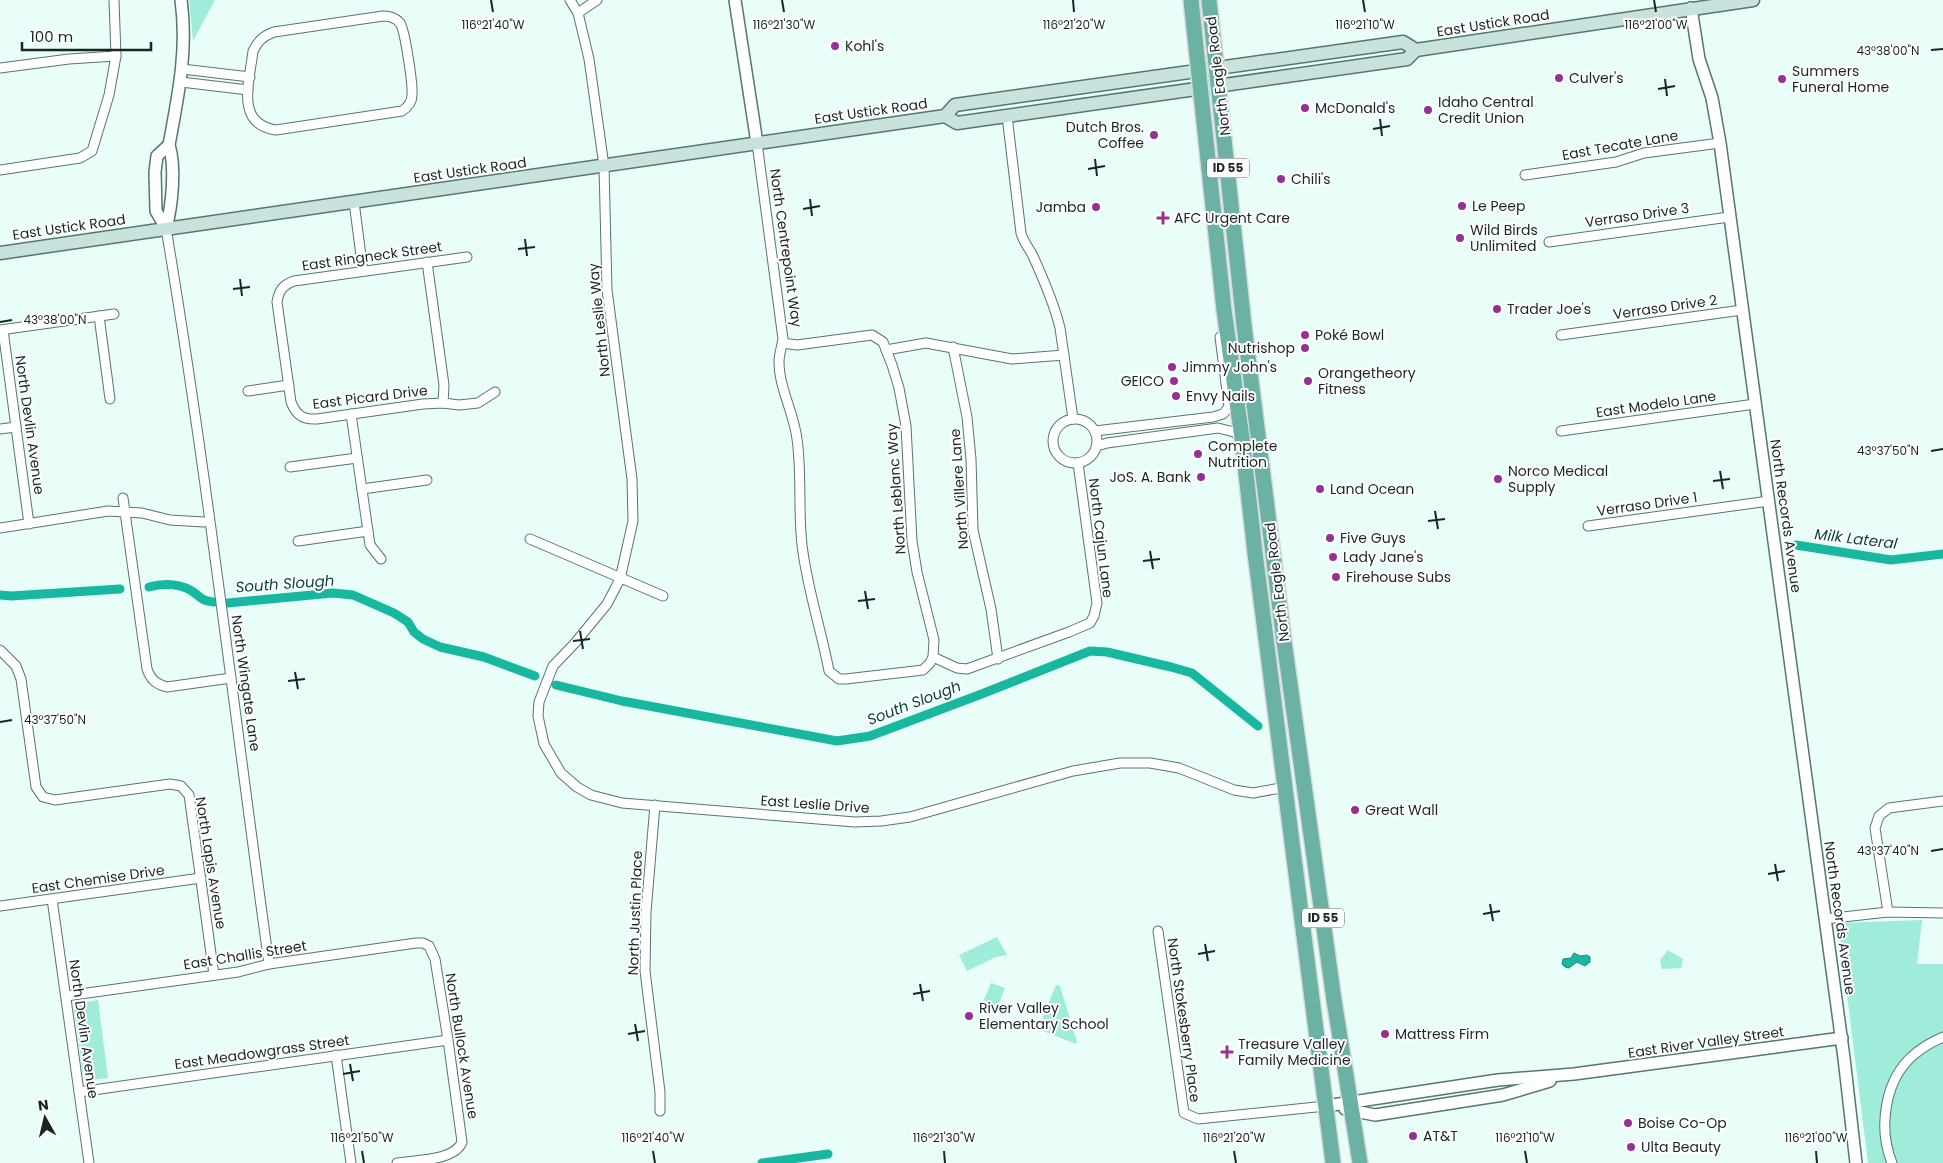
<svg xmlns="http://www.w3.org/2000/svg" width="1943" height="1163" font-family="Poppins,sans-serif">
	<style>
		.green { fill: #9eecd9 }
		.water { fill: #17b89f; stroke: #188c7a }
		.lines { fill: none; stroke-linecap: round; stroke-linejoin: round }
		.canal { stroke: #17b89f; stroke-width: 9 }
		.minor-casing { stroke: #56766e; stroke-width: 11 }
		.tertiary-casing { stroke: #56766e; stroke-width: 14 }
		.secondary-casing { stroke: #56766e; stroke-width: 15 }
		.trunk-casing { stroke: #dadcdc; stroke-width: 18 }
		.minor { stroke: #fff; stroke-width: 9 }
		.tertiary { stroke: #fff; stroke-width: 11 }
		.secondary { stroke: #c8e2dd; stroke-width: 12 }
		.trunk { stroke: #6bb2a4; stroke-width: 15 }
		.ticks { fill: none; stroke: #192623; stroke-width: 2 }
		.poi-dot { fill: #963095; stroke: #fff; stroke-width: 2 }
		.labels { text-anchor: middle; stroke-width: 4; stroke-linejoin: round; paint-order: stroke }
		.shield { fill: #fff; stroke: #5e6765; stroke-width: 1 }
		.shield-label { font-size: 12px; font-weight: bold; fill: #192623 }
		.street-label { font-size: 14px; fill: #192623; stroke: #fff }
		.poi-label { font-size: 14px; fill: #192623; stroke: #fff; text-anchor: start }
		.water-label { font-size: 15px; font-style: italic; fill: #08473d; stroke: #fff }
		.ticks-label { font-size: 12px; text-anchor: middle; fill: #192623; stroke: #fff; stroke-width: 4; stroke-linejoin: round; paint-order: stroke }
	</style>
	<rect width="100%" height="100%" fill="#e9fef9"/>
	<g class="green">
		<polygon points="189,0 215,0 193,41"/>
		<polygon points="1922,920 1917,964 1943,964 1943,1163 1868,1163 1838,923"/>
		<polygon points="997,937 1007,955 996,957 967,971 959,955"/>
		<polygon points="1668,950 1683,959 1681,968 1662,969 1660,960"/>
		<polygon points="991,983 1005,988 995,1013 981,1007"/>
		<polygon points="1056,985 1060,986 1077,1042 1076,1044 1038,1029"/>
		<polygon points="98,1000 108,1078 91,1080 83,1074 74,1010 81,1003"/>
	</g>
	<polygon class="water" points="1574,953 1580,956 1587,955 1590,957 1590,962 1585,966 1577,962 1569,968 1565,967 1562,964 1563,959 1571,958"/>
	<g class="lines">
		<g class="canal">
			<polyline points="1796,545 1891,560 1943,554"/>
			<path d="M149,587C164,583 183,583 196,594C203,600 205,601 214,602"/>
			<polyline points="0,595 11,596 120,589"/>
			<polyline points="228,603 333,593 353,595 394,613 408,622 414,632 423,639 440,647 484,657 535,676"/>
			<polyline points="556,685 622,701 837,741 870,736 979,695 1090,651 1107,652 1171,667 1192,673 1258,726"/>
			<polyline points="762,1163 828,1154"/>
		</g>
		<g class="minor-casing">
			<g id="minor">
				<polyline points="570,0 578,13 589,59 604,166 607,290 632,479 633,521 620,579 607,604 575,643 553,666 539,702 538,716 544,744 561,773 577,787 591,795 622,803 855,822 881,821 910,817 1073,771 1120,763 1150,763 1179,768 1234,790 1253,793 1286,787"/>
				<polyline points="578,13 597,0"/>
				<path d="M383,16C389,16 395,17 400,23C405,30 413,85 412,95C412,102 408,107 402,111L276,130C234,124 250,80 253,51C258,41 263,36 274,32Z"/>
				<polyline points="0,68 69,59 116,56"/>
				<polyline points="182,69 250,77"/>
				<polyline points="181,82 248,90"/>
				<path d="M1007,116L1021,233C1023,241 1028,247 1032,254C1043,278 1054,303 1060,328L1073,419"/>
				<path d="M757,143L783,339C782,346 779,354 779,362C779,388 794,413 797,439C802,474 798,510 802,545C807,588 821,629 829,671L839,679H846L923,670L930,663L933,657L934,640L917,572L912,541L906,426L899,388L892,365L883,342L872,335L797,345L782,343"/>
				<polyline points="0,170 80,158 92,151 109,95 116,56 114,0"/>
				<polyline points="1525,175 1616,162 1644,153 1720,143"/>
				<polyline points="354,202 363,271"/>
				<path d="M166,228C207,473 235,719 269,964"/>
				<polyline points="1549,242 1729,217"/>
				<path d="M467,257L294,281C283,285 279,290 277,302L291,402C296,415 303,420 317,419L423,404L443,403L459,405L478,403L495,392"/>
				<polyline points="427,262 444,385 443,403"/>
				<polyline points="99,316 110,399"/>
				<polyline points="0,330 114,314"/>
				<polyline points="3,330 29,524"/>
				<polyline points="1561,335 1742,310"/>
				<polyline points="953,347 967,417 971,459 973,530 991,609 998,659"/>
				<polyline points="886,350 926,343 1012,359 1064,355"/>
				<polyline points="248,391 289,385"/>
				<polyline points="351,414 370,545 381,559"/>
				<circle cx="1075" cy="441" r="22"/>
				<polyline points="0,429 16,427"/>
				<polyline points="1095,431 1213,417 1223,414 1229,407 1220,337"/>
				<polyline points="1561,431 1755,404"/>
				<polyline points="1097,446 1107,443 1218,428 1234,432 1242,438"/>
				<polyline points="290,467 357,458"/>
				<polyline points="362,489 427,480"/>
				<path d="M123,498L147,669C151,680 156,684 167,687L231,678"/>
				<polyline points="1588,526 1769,501"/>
				<polyline points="0,528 108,511 142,513 170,520 204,522"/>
				<polyline points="530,539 663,596"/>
				<polyline points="298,541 368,531"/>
				<polyline points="0,650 16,666 21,679 36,787 43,797 55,800 170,784 181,786 189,795 214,975"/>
				<polyline points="933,657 957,668 967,669 1069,632 1090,623 1094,616 1097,603 1078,463"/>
				<polyline points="655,805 646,912 645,971 660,1092 660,1111"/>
				<polyline points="52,899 89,1163"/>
				<polyline points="0,906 201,878"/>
				<polyline points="1888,912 1875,828 1879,816 1889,808 1943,801"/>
				<polyline points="1825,919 1888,912 1943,913"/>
				<polyline points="1158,931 1184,1113 1198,1119 1326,1106"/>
				<path d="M66,996L238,972L269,964L416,943H423L429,946L435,959L448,1040L462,1142C455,1161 415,1160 397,1163"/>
				<polyline points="336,1055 351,1163"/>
				<polyline points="79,1092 448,1040"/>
				<path d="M1892,1163C1878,1128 1884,1078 1916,1053C1924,1046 1934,1041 1943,1037"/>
			</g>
		</g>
		<g class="tertiary-casing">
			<g id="tertiary">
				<polyline points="735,0 757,143"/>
				<polyline points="1691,8 1699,59 1712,98 1720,143 1844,1058 1856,1163"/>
				<path d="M169,145C176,167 172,206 166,228L156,211L155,172L157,156Z"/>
				<path d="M169,145C178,96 188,50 181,0"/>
				<polyline points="1326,1106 1498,1080 1574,1074 1842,1038"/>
				<polyline points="1345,1109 1375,1115 1503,1095 1550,1081"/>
			</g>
		</g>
		<g class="secondary-casing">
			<g id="secondary">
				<polyline points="945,116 957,123 1407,59 1416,50 1753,0"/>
				<polyline points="0,253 945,116 955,105 1403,42 1416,50"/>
			</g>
		</g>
		<g class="trunk-casing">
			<g id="trunk">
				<polyline points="1191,0 1224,310 1242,438 1255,553 1333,1163"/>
				<polyline points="1209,0 1244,325 1284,641 1334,1000 1360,1163"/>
			</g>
		</g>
		<use href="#minor" class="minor"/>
		<use href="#tertiary" class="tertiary"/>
		<use href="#secondary" class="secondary"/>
		<use href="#trunk" class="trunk"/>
	</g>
	<path class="ticks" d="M491,0L493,12M782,0L784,12M1073,0L1074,12M1363,0L1365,12M1654,0L1656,12M1931,50L1943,49M1665,79L1667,96M1658,89L1675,86M1380,119L1382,136M1373,129L1390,126M1095,159L1097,176M1088,169L1105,166M810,199L812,216M803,209L820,206M525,239L527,256M518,249L535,247M240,279L242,296M233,289L250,287M0,322L12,320M1931,451L1943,449M1720,471L1723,489M1713,481L1730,479M1435,511L1438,529M1428,521L1445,519M1150,551L1153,569M1143,561L1160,559M865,591L868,609M858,601L875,599M580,631L583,649M573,641L590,639M295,672L298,689M288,681L305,679M0,722L12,720M1931,851L1943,849M1775,864L1778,881M1768,874L1785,871M1490,904L1493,921M1483,914L1500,911M1205,944L1208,961M1198,954L1215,951M920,984L923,1001M913,994L930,991M635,1024L638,1041M628,1034L645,1031M350,1064L353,1081M343,1074L360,1071M362,1151L364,1163M653,1151L655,1163M944,1151L945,1163M1234,1151L1236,1163M1525,1151L1527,1163M1816,1151L1817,1163"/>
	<g class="poi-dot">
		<circle cx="835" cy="46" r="5"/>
		<circle cx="1559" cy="78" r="5"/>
		<circle cx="1782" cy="79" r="5"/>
		<circle cx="1305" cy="108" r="5"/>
		<circle cx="1428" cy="110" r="5"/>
		<circle cx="1154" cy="135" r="5"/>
		<circle cx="1281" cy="179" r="5"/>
		<circle cx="1462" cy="206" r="5"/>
		<circle cx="1096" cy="207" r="5"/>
		<path d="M1160.5 210.5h5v5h5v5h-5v5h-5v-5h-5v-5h5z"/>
		<circle cx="1460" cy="238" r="5"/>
		<circle cx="1497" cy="309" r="5"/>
		<circle cx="1305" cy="335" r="5"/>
		<circle cx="1305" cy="348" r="5"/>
		<circle cx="1172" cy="367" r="5"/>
		<circle cx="1174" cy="381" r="5"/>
		<circle cx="1308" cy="381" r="5"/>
		<circle cx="1176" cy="396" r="5"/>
		<circle cx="1198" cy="454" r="5"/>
		<circle cx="1201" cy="477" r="5"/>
		<circle cx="1498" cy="479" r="5"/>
		<circle cx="1320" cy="489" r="5"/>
		<circle cx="1330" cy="538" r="5"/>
		<circle cx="1333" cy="557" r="5"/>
		<circle cx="1336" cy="577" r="5"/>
		<circle cx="1355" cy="810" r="5"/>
		<circle cx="969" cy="1016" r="5"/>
		<circle cx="1385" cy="1034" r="5"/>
		<path d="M1224.5 1044.5h5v5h5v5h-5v5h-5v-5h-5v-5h5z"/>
		<circle cx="1628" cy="1123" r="5"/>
		<circle cx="1413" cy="1136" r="5"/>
		<circle cx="1631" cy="1147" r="5"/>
	</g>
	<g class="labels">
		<g class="shield">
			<rect x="1207" y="158.5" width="42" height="19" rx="4"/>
			<rect x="1302" y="908.5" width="42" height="19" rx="4"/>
		</g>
		<g class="shield-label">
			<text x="1228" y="172">ID 55</text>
			<text x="1323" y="922">ID 55</text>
		</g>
		<g class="street-label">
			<text transform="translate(1493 23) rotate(-9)" y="5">East Ustick Road</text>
			<text transform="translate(1218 76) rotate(-97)" y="5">North Eagle Road</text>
			<text transform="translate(871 111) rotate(-8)" y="5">East Ustick Road</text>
			<text transform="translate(1620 145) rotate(-10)" y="5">East Tecate Lane</text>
			<text transform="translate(470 170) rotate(-8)" y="5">East Ustick Road</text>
			<text transform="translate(1637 215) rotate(-8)" y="5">Verraso Drive 3</text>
			<text transform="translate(69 227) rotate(-8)" y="5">East Ustick Road</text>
			<text transform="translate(786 248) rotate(82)" y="5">North Centrepoint Way</text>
			<text transform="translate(372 256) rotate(-8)" y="5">East Ringneck Street</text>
			<text transform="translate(1665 307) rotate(-8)" y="5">Verraso Drive 2</text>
			<text transform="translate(599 320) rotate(-96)" y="5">North Leslie Way</text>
			<text transform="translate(370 397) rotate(-7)" y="5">East Picard Drive</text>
			<text transform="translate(1656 404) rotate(-8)" y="5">East Modelo Lane</text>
			<text transform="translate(30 425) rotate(82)" y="5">North Devlin Avenue</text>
			<text transform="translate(896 489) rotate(-94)" y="5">North Leblanc Way</text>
			<text transform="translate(959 489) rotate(-94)" y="5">North Villere Lane</text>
			<text transform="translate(1647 504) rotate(-8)" y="5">Verraso Drive 1</text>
			<text transform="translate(1786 516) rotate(82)" y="5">North Records Avenue</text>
			<text transform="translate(1101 538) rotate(83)" y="5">North Cajun Lane</text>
			<text transform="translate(1277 582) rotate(-97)" y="5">North Eagle Road</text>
			<text transform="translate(246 683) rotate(82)" y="5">North Wingate Lane</text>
			<text transform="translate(815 804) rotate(4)" y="5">East Leslie Drive</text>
			<text transform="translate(211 863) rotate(81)" y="5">North Lapis Avenue</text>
			<text transform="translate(98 879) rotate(-8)" y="5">East Chemise Drive</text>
			<text transform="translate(635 913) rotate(-88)" y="5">North Justin Place</text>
			<text transform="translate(1840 918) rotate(82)" y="5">North Records Avenue</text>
			<text transform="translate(245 955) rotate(-9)" y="5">East Challis Street</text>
			<text transform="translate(1184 1020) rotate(82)" y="5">North Stokesberry Place</text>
			<text transform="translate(84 1029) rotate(82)" y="5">North Devlin Avenue</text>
			<text transform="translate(1706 1042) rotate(-8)" y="5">East River Valley Street</text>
			<text transform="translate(462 1046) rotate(81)" y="5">North Bullock Avenue</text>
			<text transform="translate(262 1052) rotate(-8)" y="5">East Meadowgrass Street</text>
		</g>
		<g class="poi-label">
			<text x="845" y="51">Kohl's</text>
			<text x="1792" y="76">Summers<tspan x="1792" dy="16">Funeral Home</tspan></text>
			<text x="1569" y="83">Culver's</text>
			<text x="1438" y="107">Idaho Central<tspan x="1438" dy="16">Credit Union</tspan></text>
			<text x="1315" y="113">McDonald's</text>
			<text x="1144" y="132" text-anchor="end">Dutch Bros.<tspan x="1144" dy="16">Coffee</tspan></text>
			<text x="1291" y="184">Chili's</text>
			<text x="1472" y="211">Le Peep</text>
			<text x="1086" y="212" text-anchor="end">Jamba</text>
			<text x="1174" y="223">AFC Urgent Care</text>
			<text x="1470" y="235">Wild Birds<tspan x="1470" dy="16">Unlimited</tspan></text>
			<text x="1507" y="314">Trader Joe's</text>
			<text x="1315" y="340">Poké Bowl</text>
			<text x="1295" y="353" text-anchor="end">Nutrishop</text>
			<text x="1182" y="372">Jimmy John's</text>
			<text x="1318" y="378">Orangetheory<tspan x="1318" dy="16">Fitness</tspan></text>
			<text x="1164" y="386" text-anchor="end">GEICO</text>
			<text x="1186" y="401">Envy Nails</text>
			<text x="1208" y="451">Complete<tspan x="1208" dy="16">Nutrition</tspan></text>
			<text x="1508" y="476">Norco Medical<tspan x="1508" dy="16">Supply</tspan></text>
			<text x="1191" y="482" text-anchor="end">JoS. A. Bank</text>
			<text x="1330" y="494">Land Ocean</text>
			<text x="1340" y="543">Five Guys</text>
			<text x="1343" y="562">Lady Jane's</text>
			<text x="1346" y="582">Firehouse Subs</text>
			<text x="1365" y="815">Great Wall</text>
			<text x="979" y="1013">River Valley<tspan x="979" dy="16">Elementary School</tspan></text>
			<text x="1395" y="1039">Mattress Firm</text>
			<text x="1238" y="1049">Treasure Valley<tspan x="1238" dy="16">Family Medicine</tspan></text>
			<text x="1638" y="1128">Boise Co-Op</text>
			<text x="1423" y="1141">AT&amp;T</text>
			<text x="1641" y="1152">Ulta Beauty</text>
		</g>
		<g class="water-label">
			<text transform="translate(1856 539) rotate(7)" y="5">Milk Lateral</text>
			<text transform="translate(285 584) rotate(-4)" y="5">South Slough</text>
			<text transform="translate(914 703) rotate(-21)" y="5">South Slough</text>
		</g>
	</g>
	<g class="ticks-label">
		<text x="493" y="29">116°21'40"W</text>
		<text x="784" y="29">116°21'30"W</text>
		<text x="1074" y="29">116°21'20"W</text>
		<text x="1365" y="29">116°21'10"W</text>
		<text x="1656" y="29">116°21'00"W</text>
		<text x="1888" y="55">43°38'00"N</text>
		<text x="55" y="324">43°38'00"N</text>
		<text x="1888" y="455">43°37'50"N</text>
		<text x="55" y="724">43°37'50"N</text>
		<text x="1888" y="855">43°37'40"N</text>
		<text x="362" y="1142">116°21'50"W</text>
		<text x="653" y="1142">116°21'40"W</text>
		<text x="944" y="1142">116°21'30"W</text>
		<text x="1234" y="1142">116°21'20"W</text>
		<text x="1525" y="1142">116°21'10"W</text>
		<text x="1816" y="1142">116°21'00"W</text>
	</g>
	<g transform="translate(45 1118) rotate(352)" stroke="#ffffff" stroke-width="4" paint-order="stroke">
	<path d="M0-4L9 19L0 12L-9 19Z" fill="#192623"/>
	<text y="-8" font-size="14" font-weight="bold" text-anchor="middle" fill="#192623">N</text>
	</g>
	<path d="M22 42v8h129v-8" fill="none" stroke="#192623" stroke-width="2.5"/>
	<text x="30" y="42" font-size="15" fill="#192623" stroke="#ffffff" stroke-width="4" paint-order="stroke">100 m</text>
</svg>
